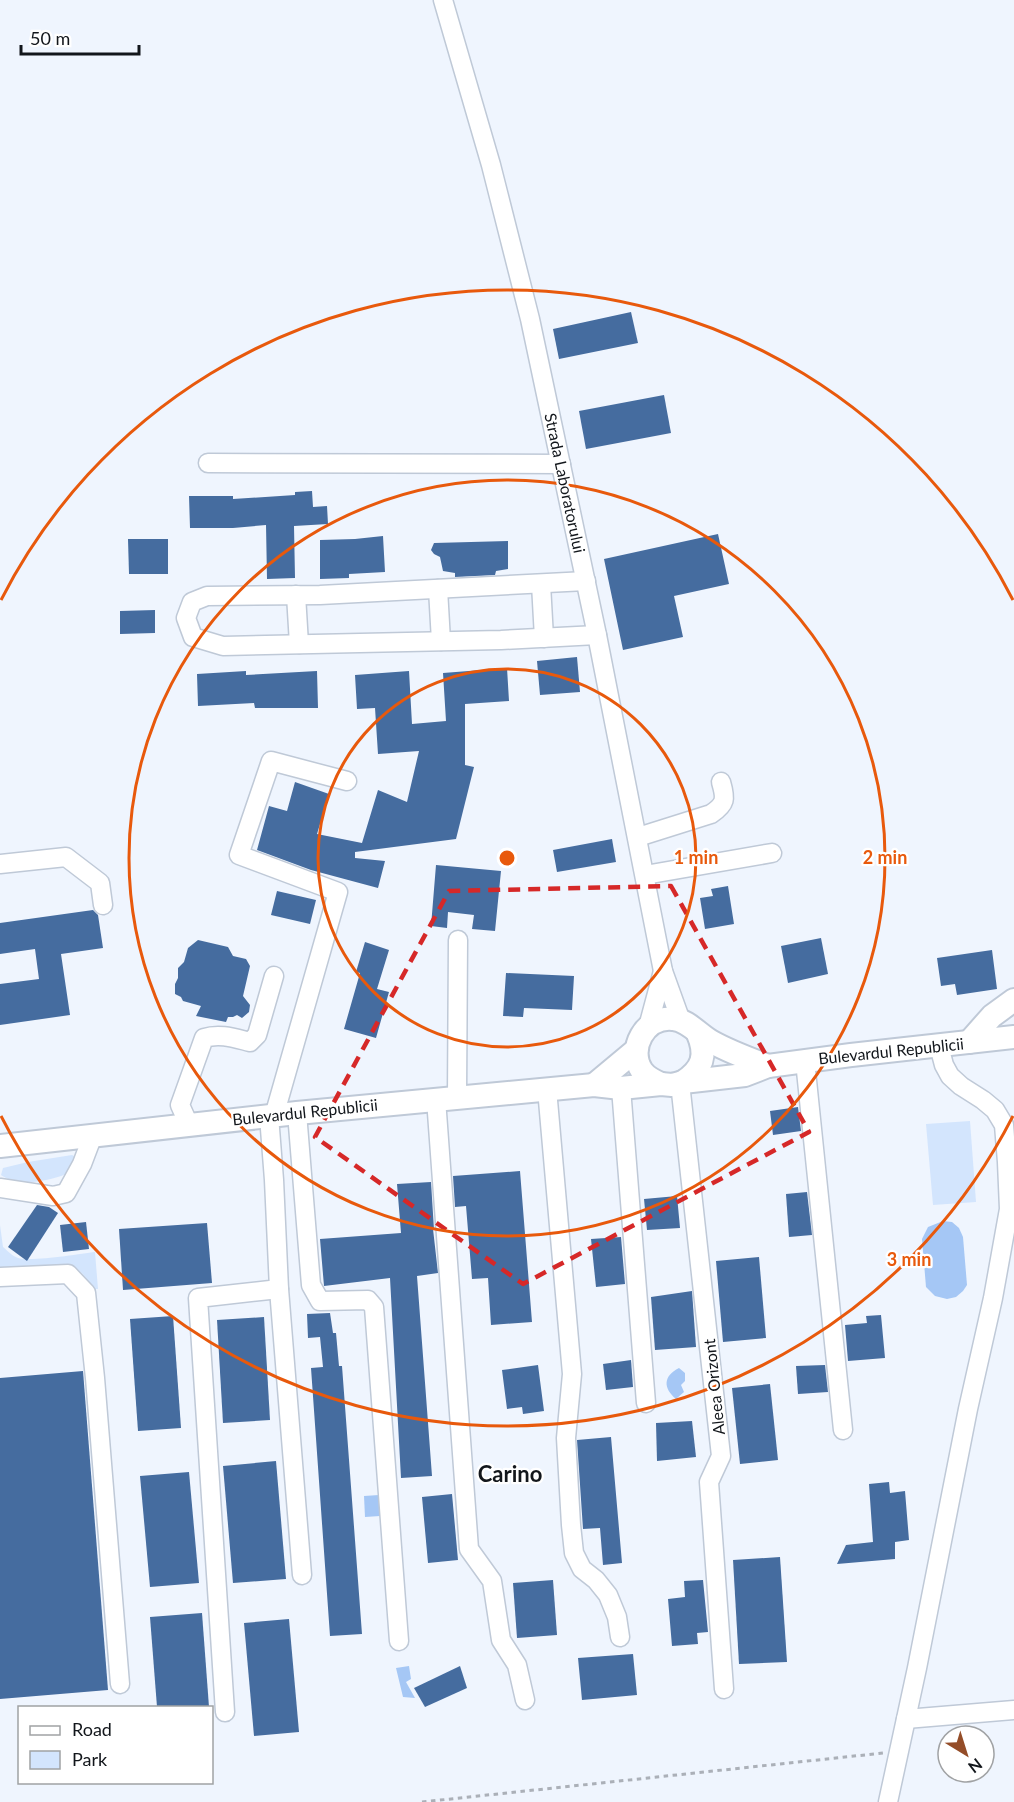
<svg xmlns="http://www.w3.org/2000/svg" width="1014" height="1802" font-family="Lato,sans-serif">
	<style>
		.green { fill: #d3e5fd }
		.water { fill: #a5c7f5 }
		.building { fill: #456c9f }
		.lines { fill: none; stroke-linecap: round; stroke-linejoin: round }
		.minor-casing { stroke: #bfc9d7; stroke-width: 21 }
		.major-casing { stroke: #bfc9d7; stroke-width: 26 }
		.path { stroke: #abb0b8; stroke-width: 3; stroke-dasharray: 4.5 4.5; stroke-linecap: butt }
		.minor { stroke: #fff; stroke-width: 18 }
		.major { stroke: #fff; stroke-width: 22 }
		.marked { fill: none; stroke: #d62828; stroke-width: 4.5; stroke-dasharray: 12 8; stroke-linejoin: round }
		.ring { fill: none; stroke: #e8590c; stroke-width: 3 }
		.labels { text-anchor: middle; stroke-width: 4.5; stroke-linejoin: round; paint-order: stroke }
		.street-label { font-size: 16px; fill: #12161b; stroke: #fff }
		.district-label { font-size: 22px; font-weight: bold; fill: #12161b; stroke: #fff }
		.centre { fill: #e8590c; stroke: #fff; stroke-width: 3 }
		.ring-label { font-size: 18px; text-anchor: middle; font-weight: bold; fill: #e8590c; stroke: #fff; stroke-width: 4.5; stroke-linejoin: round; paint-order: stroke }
	</style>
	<rect width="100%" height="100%" fill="#eff5fe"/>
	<g class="green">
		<polygon points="970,1121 976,1202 933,1205 926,1124"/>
		<path d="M72,1155L76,1157L70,1172C53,1181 18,1188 1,1175L3,1168L28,1162Z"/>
		<path d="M0,1225L3,1247C8,1251 12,1256 18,1258C31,1262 79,1254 95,1252L98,1289H93C89,1282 83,1272 75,1268C58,1262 19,1270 0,1272Z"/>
	</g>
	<g class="water">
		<polygon points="943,1221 952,1222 959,1228 963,1237 967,1285 963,1291 956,1297 947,1299 935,1296 926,1287 922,1239 928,1227"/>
		<path d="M679,1368L685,1373V1381L681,1385L684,1392L676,1399C663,1388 663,1376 679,1368Z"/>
		<polygon points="379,1495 380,1516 365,1517 364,1496"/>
		<polygon points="409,1666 411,1679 406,1682 415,1698 403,1697 396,1668"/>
	</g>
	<g class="building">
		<polygon points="631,312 638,343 559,359 553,329"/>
		<polygon points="664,395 671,433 586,449 579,411"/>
		<polygon points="312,491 313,507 327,506 328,524 294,526 295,578 267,579 266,525 233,528 190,528 189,496 233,496 233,499 295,495 295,492"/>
		<polygon points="718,534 729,584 674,596 683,637 623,650 604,559"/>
		<polygon points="383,536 385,572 349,574 349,578 320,579 320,540 355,539"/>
		<polygon points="128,539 168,539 168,574 129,574"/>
		<polygon points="508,541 508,569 496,571 495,575 455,577 455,573 443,571 440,557 434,554 431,550 434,543"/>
		<polygon points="155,610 155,633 120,634 120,611"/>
		<polygon points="577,657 580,692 540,695 537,661"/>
		<polygon points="507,668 509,701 465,704 465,765 474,767 456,839 355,852 355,858 385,861 378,888 311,870 257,850 269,806 287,811 295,782 329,794 317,834 362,843 378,790 407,802 419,751 378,754 375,708 357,709 355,675 409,671 412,724 446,721 443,673"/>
		<polygon points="246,671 246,675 317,671 318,708 255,708 254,703 198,706 197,674"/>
		<polygon points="612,839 616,862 557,872 553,850"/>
		<polygon points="436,865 501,871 495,931 472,929 474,915 448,912 447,928 431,926"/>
		<polygon points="728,886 734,924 705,929 700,898 713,896 711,889"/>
		<polygon points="277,891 316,900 310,924 271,915"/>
		<polygon points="93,910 98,915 103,948 61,954 70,1015 0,1025 0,984 39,979 35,949 0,954 0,923"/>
		<polygon points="821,938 828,974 788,983 781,946"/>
		<polygon points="198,940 228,947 233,956 246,959 250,966 243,996 250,1005 249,1012 242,1018 237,1015 233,1017 228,1017 226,1022 196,1016 201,1006 183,1001 181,997 175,994 175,984 178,978 178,968 184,962 188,948"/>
		<polygon points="365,942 389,950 377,989 389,992 376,1038 344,1029 360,973 356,972"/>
		<polygon points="992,950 997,989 957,995 955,984 941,986 937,958"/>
		<polygon points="506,973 574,976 572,1010 524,1008 523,1017 503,1016"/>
		<polygon points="798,1107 801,1131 773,1135 770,1111"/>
		<polygon points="520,1171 532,1322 491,1325 488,1278 472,1279 466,1206 455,1207 453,1176"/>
		<polygon points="431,1182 434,1230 433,1229 438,1273 417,1276 432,1476 401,1478 390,1278 324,1286 320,1239 401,1233 397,1184"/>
		<polygon points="807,1192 812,1235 789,1237 786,1194"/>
		<polygon points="677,1196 680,1228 647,1230 644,1199"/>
		<polygon points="37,1205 49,1207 58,1213 27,1261 8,1247"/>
		<polygon points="86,1222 89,1249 63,1252 60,1225"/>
		<polygon points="207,1223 212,1283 123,1290 119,1229"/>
		<polygon points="621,1237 625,1284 596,1287 591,1239"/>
		<polygon points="759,1257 766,1338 723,1342 716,1261"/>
		<polygon points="692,1291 696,1347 655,1350 651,1297"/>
		<polygon points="330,1313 333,1333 336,1333 339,1366 342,1366 362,1634 330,1636 311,1368 323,1367 320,1337 308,1338 307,1314"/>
		<polygon points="881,1315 885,1358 848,1361 845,1325 867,1323 866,1316"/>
		<polygon points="173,1316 181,1428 138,1431 130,1319"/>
		<polygon points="264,1317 270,1420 223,1423 217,1320"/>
		<polygon points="631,1360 633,1387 606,1390 603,1364"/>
		<polygon points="538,1365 544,1411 523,1414 522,1407 507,1409 502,1370"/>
		<polygon points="825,1365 828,1392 798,1394 796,1366"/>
		<polygon points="83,1371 108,1690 0,1699 0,1378"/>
		<polygon points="770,1384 778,1460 740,1464 732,1388"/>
		<polygon points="692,1421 696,1457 657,1461 656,1423"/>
		<polygon points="611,1437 622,1563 603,1565 600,1528 583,1529 577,1440"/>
		<polygon points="276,1461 286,1579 233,1583 223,1466"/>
		<polygon points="189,1472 199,1583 150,1587 140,1476"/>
		<polygon points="889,1482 890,1493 905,1491 909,1540 895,1542 895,1559 837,1564 846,1545 873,1542 869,1484"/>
		<polygon points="452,1494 458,1560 428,1563 422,1497"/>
		<polygon points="780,1557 787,1662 739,1664 733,1560"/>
		<polygon points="553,1580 557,1635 517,1638 513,1583"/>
		<polygon points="703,1580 708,1632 697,1633 698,1644 672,1646 668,1599 685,1597 684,1581"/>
		<polygon points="202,1613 209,1707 157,1707 150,1617"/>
		<polygon points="289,1619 299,1732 254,1736 244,1623"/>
		<polygon points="633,1654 637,1695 582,1700 578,1658"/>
		<polygon points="460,1666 467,1688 425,1707 414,1688"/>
	</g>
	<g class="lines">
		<g class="minor-casing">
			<g id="minor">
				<polyline points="443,0 491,165 530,319 597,635 663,971 681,1021"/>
				<polyline points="208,463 561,464"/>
				<polyline points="586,581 320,595 207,596 192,602 186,618 193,637 223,646 501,640 597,635"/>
				<polyline points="541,584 544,638"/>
				<polyline points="438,589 441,641"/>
				<polyline points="296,595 299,644"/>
				<path d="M638,837L711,814C726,804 726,799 721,782"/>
				<polyline points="0,864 66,857 100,883 103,905"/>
				<polyline points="645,875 772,853"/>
				<polyline points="648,1027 663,971"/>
				<polyline points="805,1061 843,1430"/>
				<polyline points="680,1083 721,1456 709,1482 724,1689"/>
				<polyline points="621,1088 646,1403"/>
				<polyline points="547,1089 572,1374 566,1438 571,1525 574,1553 582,1569 596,1580 608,1595 617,1617 620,1637"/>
				<polyline points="457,1097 458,940"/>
				<polyline points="436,1099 469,1549 492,1581 501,1640 517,1665 525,1700"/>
				<polyline points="297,1113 311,1285 320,1301 368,1300 374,1307 399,1641"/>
				<polyline points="274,1116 338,892 239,855 271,761 347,781"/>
				<path d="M189,1125L180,1105L204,1038C220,1033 234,1038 250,1042L257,1035L274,976"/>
				<polyline points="0,1188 53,1196 66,1193 82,1164 93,1135"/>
				<polyline points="0,1277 68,1274 86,1293 95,1378 120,1684"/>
				<polyline points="279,1289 302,1575"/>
				<polyline points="225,1712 198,1298 279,1289 274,1180 269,1116"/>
				<polyline points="906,1719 1014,1710"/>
				<polyline points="888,1802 917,1668 968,1409 993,1298 1009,1209 1007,1162 1004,1125 995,1110 983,1100 961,1086 950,1076 944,1065 939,1046"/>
			</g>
		</g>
		<g class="major-casing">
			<g id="major">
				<polyline points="969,1042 992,1016 1014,1000"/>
				<path d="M683,1082C703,1069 707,1055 698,1034"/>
				<path d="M661,1084C654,1081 647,1078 642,1071C627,1049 645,1016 673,1019C688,1020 699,1035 712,1042C730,1052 749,1059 768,1066"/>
				<polyline points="594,1085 636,1050"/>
				<polyline points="0,1146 297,1113 594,1085 621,1088 661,1084 672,1085 683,1082 745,1075 768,1066 851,1055 1014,1037"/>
			</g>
		</g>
		<polyline class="path" points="422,1802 883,1753"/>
		<use href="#minor" class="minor"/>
		<use href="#major" class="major"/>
	</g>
	<path class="marked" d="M671,886L809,1132L523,1284L315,1137L449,891Z"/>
	<g class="ring">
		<circle cx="507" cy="858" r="189"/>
		<circle cx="507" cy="858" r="378"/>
		<path d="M1013 1116A568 568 0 0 1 1 1116M1 600A568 568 0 0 1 1013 600"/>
	</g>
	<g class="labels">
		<g class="street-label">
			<text transform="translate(565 483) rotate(78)" y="6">Strada Laboratorului</text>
			<text transform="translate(891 1051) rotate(-6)" y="6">Bulevardul Republicii</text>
			<text transform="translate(305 1112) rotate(-6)" y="6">Bulevardul Republicii</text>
			<text transform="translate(714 1387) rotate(-96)" y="6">Aleea Orizont</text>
		</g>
		<g class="district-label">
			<text x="510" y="1482">Carino</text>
		</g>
	</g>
	<circle cx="507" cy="858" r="9" class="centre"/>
	<g class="ring-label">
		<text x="696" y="864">1 min</text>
		<text x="885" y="864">2 min</text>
		<text x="909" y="1266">3 min</text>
	</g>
	<rect x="18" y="1706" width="195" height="78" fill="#ffffff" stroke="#a0a2a4" stroke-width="1.5"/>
	<rect x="30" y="1726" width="30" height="9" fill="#ffffff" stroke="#a0a2a4" stroke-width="1.5"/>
	<text x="72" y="1736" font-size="18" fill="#12161b">Road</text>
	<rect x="30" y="1751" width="30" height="18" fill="#d3e5fd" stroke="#a0a2a4" stroke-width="1.5"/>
	<text x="72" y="1766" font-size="18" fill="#12161b">Park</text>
	<g transform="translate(966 1754) rotate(142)"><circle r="28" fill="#ffffff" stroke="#a0a2a4" stroke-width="1.5"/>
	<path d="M0-4.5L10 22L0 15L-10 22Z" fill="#944d28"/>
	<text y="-9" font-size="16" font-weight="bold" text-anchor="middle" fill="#12161b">N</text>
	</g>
	<path d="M21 45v9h118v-9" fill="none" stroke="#12161b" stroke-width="3"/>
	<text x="30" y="45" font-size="18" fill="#12161b" stroke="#ffffff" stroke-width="4.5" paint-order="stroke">50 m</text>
</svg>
